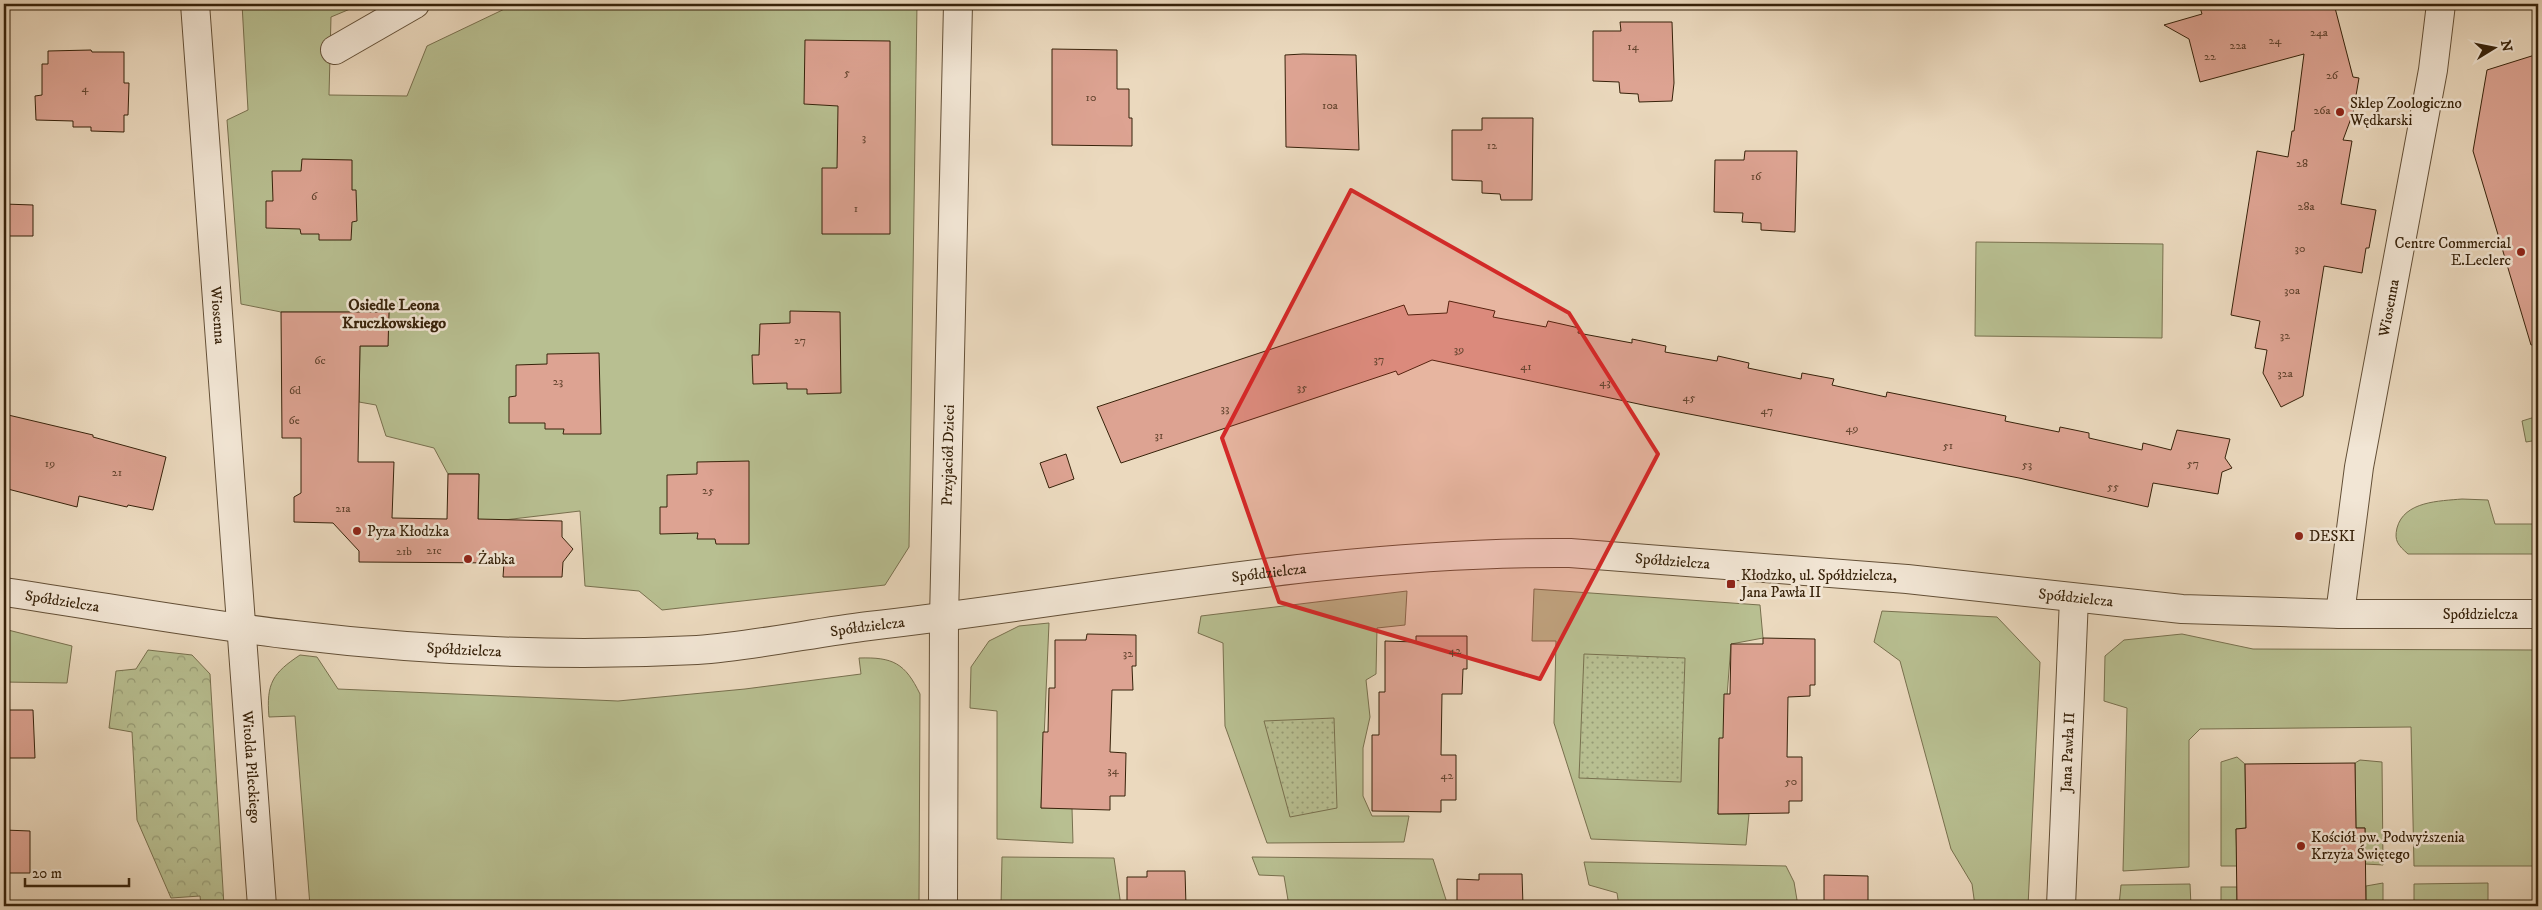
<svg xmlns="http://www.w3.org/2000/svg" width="2542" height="910" font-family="'IM FELL DW Pica',serif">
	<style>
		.grass { fill: #b8bf91; stroke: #78704e }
		.forest { fill: url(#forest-crowns); stroke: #78704e }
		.park { fill: url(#park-dots); stroke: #78704e }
		.building { fill: #dda392; stroke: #37220a }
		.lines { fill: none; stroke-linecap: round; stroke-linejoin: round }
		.minor-casing { stroke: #645037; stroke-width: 30 }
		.minor { stroke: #f2e6d5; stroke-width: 28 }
		.marked { fill: #d62828; fill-opacity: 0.2; stroke: #d62828; stroke-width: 4; stroke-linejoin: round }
		.poi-dot { fill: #8f2418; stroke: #f2e6d5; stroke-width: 2 }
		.labels { text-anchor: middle; stroke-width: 5; stroke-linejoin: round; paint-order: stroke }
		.number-label { font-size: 12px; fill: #60422c }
		.poi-label { font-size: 15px; fill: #37220a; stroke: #f2e6d5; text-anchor: start }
		.street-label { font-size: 15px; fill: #37220a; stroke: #f2e6d5 }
		.neighbourhood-label { font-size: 16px; font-weight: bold; fill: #37220a; stroke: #f2e6d5 }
	</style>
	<defs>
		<pattern id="forest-crowns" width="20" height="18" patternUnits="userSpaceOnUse" patternTransform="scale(1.25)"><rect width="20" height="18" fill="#b8bf91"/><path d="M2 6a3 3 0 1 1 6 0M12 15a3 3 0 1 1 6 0" fill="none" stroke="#969b75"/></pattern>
		<pattern id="park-dots" width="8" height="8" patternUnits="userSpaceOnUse" patternTransform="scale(1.25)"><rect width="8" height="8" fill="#b8bf91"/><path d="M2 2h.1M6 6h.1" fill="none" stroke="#969b75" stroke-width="1.8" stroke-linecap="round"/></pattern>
	</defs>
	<rect width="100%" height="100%" fill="#ebd9be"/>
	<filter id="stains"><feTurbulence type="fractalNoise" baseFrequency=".004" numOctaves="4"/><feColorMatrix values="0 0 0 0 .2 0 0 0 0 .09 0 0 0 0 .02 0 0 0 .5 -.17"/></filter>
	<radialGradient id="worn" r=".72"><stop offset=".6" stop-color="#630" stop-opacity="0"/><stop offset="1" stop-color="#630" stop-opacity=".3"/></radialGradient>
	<g class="grass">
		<polygon points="242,4 362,4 331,17 329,95 407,96 427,46 515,4 917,4 909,547 885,585 662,610 639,591 585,586 580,511 504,520 478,530 479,474 448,474 434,448 386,436 376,405 359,402 360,346 388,346 389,312 281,312 241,304 227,120 248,110"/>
		<polygon points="1976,242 2163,244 2162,338 1975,336"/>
		<polygon points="2538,416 2538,440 2526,442 2522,421"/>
		<path d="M2462,499L2488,500L2495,524H2538V554H2408C2398,545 2394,541 2397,528C2404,501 2440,501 2462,499Z"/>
		<polygon points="1534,589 1760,605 1763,638 1731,644 1718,814 1749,814 1746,845 1591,839 1554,723 1556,641 1532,641"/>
		<polygon points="1407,591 1405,625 1377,628 1376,674 1366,680 1370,717 1363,748 1363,796 1372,816 1409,816 1404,842 1267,843 1225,726 1223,643 1198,633 1201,616"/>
		<polygon points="1882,611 1997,617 2040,662 2028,906 1975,906 1972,884 1951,849 1900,661 1874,642"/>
		<polygon points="1049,623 1041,808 1072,808 1073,843 997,839 997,711 970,708 971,667 989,641 1019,626"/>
		<polygon points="4,629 72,646 67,683 4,682"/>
		<polygon points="2182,634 2253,649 2538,650 2538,866 2414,866 2411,727 2200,729 2189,740 2189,867 2123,871 2127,708 2104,701 2105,656 2124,640"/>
		<path d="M300,655L317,657L338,689L618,701L745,689L861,674L859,658C893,657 905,663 920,694L919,906H310L295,716L269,717C266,683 273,673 300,655Z"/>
		<polygon points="2237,757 2245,764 2246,828 2236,829 2237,866 2221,866 2221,762"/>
		<polygon points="2360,760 2382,762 2383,865 2365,864 2365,828 2356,828 2355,763"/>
		<polygon points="1002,857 1114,858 1121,906 1001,906"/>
		<polygon points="1252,857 1433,859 1448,906 1289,906 1284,876 1259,875"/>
		<polygon points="1584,862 1786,866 1794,882 1798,906 1619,906 1617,893 1589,885"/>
		<polygon points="2383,883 2383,906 2366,906 2366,886"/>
		<polygon points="2488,883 2488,906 2414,906 2414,884"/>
		<polygon points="2190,884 2191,906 2119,906 2121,885"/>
		<rect x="2221" y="887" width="16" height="19"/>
	</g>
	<polygon class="forest" points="148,650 192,655 210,674 224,906 201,906 200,896 171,898 137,820 132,732 109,728 116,671 136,669"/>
	<g class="park">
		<polygon points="1584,654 1685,658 1681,782 1579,778"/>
		<polygon points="1334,718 1337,808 1290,817 1264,721"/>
	</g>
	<g class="building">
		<polygon points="2199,4 2334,4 2353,77 2359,78 2353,113 2343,140 2352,141 2341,204 2376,210 2369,248 2366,248 2362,273 2324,266 2303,396 2281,407 2263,373 2267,350 2255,348 2260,321 2231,315 2257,151 2288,157 2292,131 2294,131 2304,54 2200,82 2189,39 2164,25 2202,14"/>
		<polygon points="1620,22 1672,22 1674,83 1672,101 1639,102 1638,94 1620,93 1619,82 1593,81 1593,31 1621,31"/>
		<polygon points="805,40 890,41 890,234 822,234 822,168 837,168 838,106 804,104"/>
		<polygon points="1052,49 1117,50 1117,89 1129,89 1129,118 1132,118 1132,146 1052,145"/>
		<polygon points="91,50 92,52 124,52 124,83 129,83 128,115 124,115 124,132 91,131 91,127 73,127 73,121 36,120 35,96 42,95 42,64 48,64 48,51"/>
		<polygon points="1303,54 1356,55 1359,150 1286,147 1285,55"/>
		<polygon points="2538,54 2538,344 2531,345 2473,151 2487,70"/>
		<polygon points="1482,118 1533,118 1532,200 1501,200 1500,194 1482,193 1482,181 1452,180 1452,130 1482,130"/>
		<polygon points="1745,151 1797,151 1795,232 1761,230 1761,223 1742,222 1743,213 1714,212 1715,160 1744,160"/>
		<polygon points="302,159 352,160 352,190 356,190 357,221 352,222 351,240 319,240 319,234 301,234 300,229 266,228 266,201 273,201 272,171 301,171"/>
		<polygon points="4,204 33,205 33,236 4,236"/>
		<polygon points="1449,301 1495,311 1493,317 1546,327 1548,321 1579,328 1578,333 1632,343 1632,339 1666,346 1665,352 1717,361 1718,356 1749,363 1748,368 1801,379 1802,373 1834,379 1832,385 1886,397 1887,392 2006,416 2005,421 2059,432 2060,427 2089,433 2089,438 2142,450 2143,443 2171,450 2177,430 2230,439 2225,458 2232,468 2222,472 2218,494 2153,483 2148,507 2019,478 1648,406 1432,360 1398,375 1396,371 1121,463 1097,407 1404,305 1408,315 1447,313"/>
		<polygon points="790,311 840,312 841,393 807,394 807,389 787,389 787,383 753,384 752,355 759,355 760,324 790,323"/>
		<polygon points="281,312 389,312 388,346 360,346 358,462 394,462 392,518 447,519 448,474 479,474 478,519 562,521 562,537 573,549 563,562 562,577 503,577 504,563 359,562 359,551 333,523 294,522 294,497 301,493 301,438 282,438"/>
		<polygon points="599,353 601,434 563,434 564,429 545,429 545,423 509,423 509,397 516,396 516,365 547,364 547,354"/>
		<polygon points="4,414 93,435 93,437 166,457 153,510 128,505 127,507 79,496 77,507 4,488"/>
		<polygon points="1066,454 1074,479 1049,488 1040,463"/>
		<polygon points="749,461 749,544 716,544 715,539 697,539 698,533 660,534 660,507 667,507 667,475 697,474 697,462"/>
		<polygon points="1087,634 1136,635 1136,666 1132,666 1133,690 1112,690 1110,752 1126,753 1125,796 1110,796 1110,810 1041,808 1043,732 1048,732 1049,688 1055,688 1055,640 1086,640"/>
		<polygon points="1416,636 1467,636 1467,669 1463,669 1462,694 1442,694 1441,755 1456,755 1456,800 1441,800 1441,812 1372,811 1372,735 1379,735 1379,692 1385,692 1385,641 1416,642"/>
		<polygon points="1763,638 1815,639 1815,685 1810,685 1810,696 1788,697 1787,757 1802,757 1802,801 1789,801 1789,813 1718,814 1719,738 1723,738 1724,694 1730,694 1731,644 1763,644"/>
		<polygon points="4,710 33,710 35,758 4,758"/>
		<polygon points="2355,763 2356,828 2365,828 2366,906 2237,906 2236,829 2246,828 2245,764"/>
		<polygon points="4,830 30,831 30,873 4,873"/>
		<polygon points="1147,871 1185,871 1186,906 1127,906 1127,877 1147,877"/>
		<polygon points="1479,874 1522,874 1523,906 1457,906 1457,879 1479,880"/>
		<polygon points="1824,875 1868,876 1868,906 1824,906"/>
	</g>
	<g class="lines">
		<g class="minor-casing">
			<g id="minor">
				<path id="s1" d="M195,4L262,906"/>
				<polyline points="335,50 415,4"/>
				<path id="s2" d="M4,592C100,606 197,624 294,635C427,651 563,657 697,650C754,646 812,633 869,626C1102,599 1336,551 1570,553L1907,579L2182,609L2340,614H2538"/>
				<path id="s3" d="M2340,614L2359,467L2433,70L2441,4"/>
				<path id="s4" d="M943,906L944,619L958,4"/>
				<path id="s5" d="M2061,906L2074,598"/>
			</g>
		</g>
		<use href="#minor" class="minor"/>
	</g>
	<path class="marked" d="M1351,190L1569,313L1658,454L1540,679L1279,602L1222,438Z"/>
	<g class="poi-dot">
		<circle cx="2340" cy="112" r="5"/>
		<circle cx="2521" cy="252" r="5"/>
		<circle cx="357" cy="531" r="5"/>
		<circle cx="2299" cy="536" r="5"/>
		<circle cx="468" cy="559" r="5"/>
		<rect x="1726" y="579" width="10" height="10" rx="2.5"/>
		<circle cx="2301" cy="846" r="5"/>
	</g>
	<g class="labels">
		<g class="number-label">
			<text x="2319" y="36">24a</text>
			<text x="2275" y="44">24</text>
			<text x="2238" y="49">22a</text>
			<text x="1633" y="50">14</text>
			<text x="2210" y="60">22</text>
			<text x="847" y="76">5</text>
			<text x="2332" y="79">26</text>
			<text x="85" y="92">4</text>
			<text x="1091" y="101">10</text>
			<text x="1330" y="109">10a</text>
			<text x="2322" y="114">26a</text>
			<text x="864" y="141">3</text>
			<text x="1492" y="149">12</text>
			<text x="2302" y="167">28</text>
			<text x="1756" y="180">16</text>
			<text x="314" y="200">6</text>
			<text x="2306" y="210">28a</text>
			<text x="856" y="212">1</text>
			<text x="2300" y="252">30</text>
			<text x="2292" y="294">30a</text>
			<text x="2285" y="339">32</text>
			<text x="800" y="344">27</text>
			<text x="1459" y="353">39</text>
			<text x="1379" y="363">37</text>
			<text x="320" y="364">6c</text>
			<text x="1526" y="370">41</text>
			<text x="2285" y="377">32a</text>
			<text x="558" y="385">23</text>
			<text x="1605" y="386">43</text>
			<text x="1302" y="391">35</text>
			<text x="295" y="394">6d</text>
			<text x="1689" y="401">45</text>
			<text x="1225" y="412">33</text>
			<text x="1767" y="414">47</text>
			<text x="294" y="424">6e</text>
			<text x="1852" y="432">49</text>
			<text x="1159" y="439">31</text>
			<text x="1948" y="449">51</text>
			<text x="50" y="467">19</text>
			<text x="2193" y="467">57</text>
			<text x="2027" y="468">53</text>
			<text x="117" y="476">21</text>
			<text x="2113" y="490">55</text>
			<text x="708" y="494">25</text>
			<text x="343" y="512">21a</text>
			<text x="434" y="554">21c</text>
			<text x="404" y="555">21b</text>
			<text x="1455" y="654">42</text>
			<text x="1128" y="657">32</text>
			<text x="1113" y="774">34</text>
			<text x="1447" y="779">42</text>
			<text x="1791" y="785">50</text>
		</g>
		<g class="poi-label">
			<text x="2350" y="108">Sklep Zoologiczno<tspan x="2350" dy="17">Wędkarski</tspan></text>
			<text x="2511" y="248" text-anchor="end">Centre Commercial<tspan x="2511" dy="17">E.Leclerc</tspan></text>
			<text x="367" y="536">Pyza Kłodzka</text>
			<text x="2309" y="541">DESKI</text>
			<text x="478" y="564">Żabka</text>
			<text x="1741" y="580">Kłodzko, ul. Spółdzielcza,<tspan x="1741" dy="17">Jana Pawła II</tspan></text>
			<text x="2311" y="842">Kościół pw. Podwyższenia<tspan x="2311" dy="17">Krzyża Świętego</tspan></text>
		</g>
		<g class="street-label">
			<text dy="5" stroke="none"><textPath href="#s3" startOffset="310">Wiosenna</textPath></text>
			<text dy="5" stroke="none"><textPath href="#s1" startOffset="312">Wiosenna</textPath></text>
			<text dy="5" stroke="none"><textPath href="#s4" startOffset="451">Przyjaciół Dzieci</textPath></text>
			<text dy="5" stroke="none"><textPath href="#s2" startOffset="1679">Spółdzielcza</textPath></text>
			<text dy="5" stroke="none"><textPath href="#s2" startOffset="1274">Spółdzielcza</textPath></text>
			<text dy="5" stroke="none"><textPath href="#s2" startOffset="2084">Spółdzielcza</textPath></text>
			<text dy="5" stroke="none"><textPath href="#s2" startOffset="59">Spółdzielcza</textPath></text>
			<text dy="5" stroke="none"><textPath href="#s2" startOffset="2489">Spółdzielcza</textPath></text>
			<text dy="5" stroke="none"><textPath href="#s2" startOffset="869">Spółdzielcza</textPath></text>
			<text dy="5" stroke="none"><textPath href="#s2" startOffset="464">Spółdzielcza</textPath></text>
			<text dy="5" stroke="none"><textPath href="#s5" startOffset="154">Jana Pawła II</textPath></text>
			<text dy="5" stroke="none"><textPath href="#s1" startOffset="765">Witolda Pileckiego</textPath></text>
		</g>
		<g class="neighbourhood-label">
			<text x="394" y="310">Osiedle Leona<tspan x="394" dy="18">Kruczkowskiego</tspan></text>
		</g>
	</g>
	<rect width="2542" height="910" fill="none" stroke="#ebd9be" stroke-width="20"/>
	<rect x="5" y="5" width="2532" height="900" fill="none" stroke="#37220a" stroke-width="2.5"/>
	<rect x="10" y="10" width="2522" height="890" fill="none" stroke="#37220a"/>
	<g transform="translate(2494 48) rotate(80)" stroke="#f2e6d5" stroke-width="4" paint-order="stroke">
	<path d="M0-4L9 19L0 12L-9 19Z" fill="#37220a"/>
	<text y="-8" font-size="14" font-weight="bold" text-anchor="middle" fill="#37220a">N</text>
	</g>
	<path d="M25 878v8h104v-8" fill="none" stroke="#37220a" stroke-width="2.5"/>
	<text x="32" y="878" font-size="15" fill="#37220a" stroke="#f2e6d5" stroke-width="4" paint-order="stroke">20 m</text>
	<rect width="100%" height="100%" filter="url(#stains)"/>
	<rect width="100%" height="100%" fill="url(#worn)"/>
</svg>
